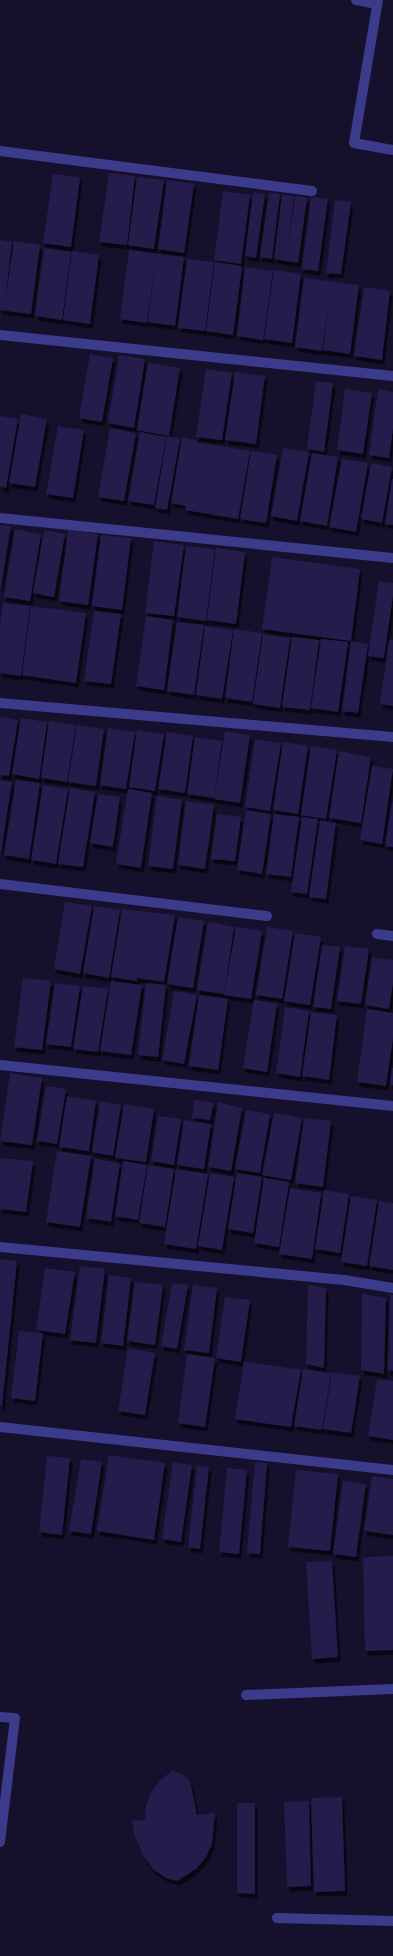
<svg xmlns="http://www.w3.org/2000/svg" width="393" height="1956" font-family="'Nunito Sans',sans-serif">
	<style>
		.building { fill: #251c4c; filter: url(#shadow) }
		.lines { fill: none; stroke-linecap: round; stroke-linejoin: round }
		.minor { stroke: #3c3b8b; stroke-width: 10 }
	</style>
	<defs>
		<filter id="shadow"><feDropShadow dx="2.5" dy="4.5" stdDeviation="0" flood-color="#0009"/></filter>
	</defs>
	<rect width="100%" height="100%" fill="#15102b"/>
	<g class="building">
		<polygon points="109,173 135,176 127,245 99,242"/>
		<polygon points="53,174 80,177 71,247 43,243"/>
		<polygon points="137,177 164,180 154,249 128,245"/>
		<polygon points="167,180 194,184 184,253 158,249"/>
		<polygon points="223,191 250,195 241,264 214,260"/>
		<polygon points="253,192 265,194 256,258 245,256"/>
		<polygon points="269,193 280,194 272,259 260,257"/>
		<polygon points="282,195 294,196 287,254 295,196 307,198 298,263 274,259"/>
		<polygon points="311,197 328,199 318,271 302,269"/>
		<polygon points="335,200 351,202 341,274 326,273"/>
		<polygon points="0,240 12,242 4,308 14,241 40,245 31,314 0,310"/>
		<polygon points="44,248 71,252 62,320 35,316"/>
		<polygon points="129,250 184,257 175,326 148,322 156,256 147,323 120,319"/>
		<polygon points="72,251 99,255 90,324 63,320"/>
		<polygon points="187,259 214,262 205,331 178,328"/>
		<polygon points="215,262 242,266 233,335 206,331"/>
		<polygon points="245,267 273,271 263,340 237,336"/>
		<polygon points="274,270 301,274 292,343 264,339"/>
		<polygon points="304,278 359,285 350,354 323,350 331,284 322,351 295,347"/>
		<polygon points="364,287 390,291 382,360 354,356"/>
		<polygon points="90,354 113,358 102,422 79,418"/>
		<polygon points="119,355 145,359 134,428 108,423"/>
		<polygon points="148,363 180,368 169,436 137,430"/>
		<polygon points="206,369 232,373 222,440 196,437"/>
		<polygon points="235,372 265,376 256,444 225,440"/>
		<polygon points="316,381 333,383 324,452 307,449"/>
		<polygon points="345,389 372,393 363,454 337,450"/>
		<polygon points="378,389 393,392 393,428 389,458 369,455"/>
		<polygon points="21,414 47,419 35,487 9,483"/>
		<polygon points="0,416 18,419 6,488 0,486"/>
		<polygon points="58,426 84,430 73,498 46,494"/>
		<polygon points="110,428 136,433 124,501 98,497"/>
		<polygon points="140,432 166,437 154,505 128,501"/>
		<polygon points="167,436 180,439 167,510 155,508"/>
		<polygon points="182,437 197,440 196,442 250,451 238,519 185,510 186,506 171,503"/>
		<polygon points="283,448 309,452 297,521 271,516"/>
		<polygon points="251,451 277,455 266,523 240,519"/>
		<polygon points="312,453 338,457 327,526 300,521"/>
		<polygon points="342,459 368,463 356,532 329,527"/>
		<polygon points="371,463 392,467 382,523 361,519"/>
		<polygon points="392,479 393,479 393,525 385,524"/>
		<polygon points="0,525 11,526 1,587 0,587"/>
		<polygon points="15,529 41,534 30,601 4,597"/>
		<polygon points="44,530 65,534 54,597 33,593"/>
		<polygon points="68,530 98,534 88,605 59,601"/>
		<polygon points="101,535 131,538 122,610 92,606"/>
		<polygon points="154,541 184,545 174,616 145,613"/>
		<polygon points="186,546 215,549 206,621 177,617"/>
		<polygon points="216,548 245,552 236,624 207,620"/>
		<polygon points="272,557 360,569 351,641 262,629"/>
		<polygon points="379,581 393,583 393,595 384,658 368,656"/>
		<polygon points="3,603 30,606 21,676 0,673 0,624"/>
		<polygon points="31,606 86,613 76,683 22,675"/>
		<polygon points="94,611 121,614 111,684 84,681"/>
		<polygon points="146,616 173,620 164,690 136,686"/>
		<polygon points="177,622 204,625 194,695 167,691"/>
		<polygon points="205,626 233,630 222,699 196,695"/>
		<polygon points="234,629 262,633 252,702 225,698"/>
		<polygon points="263,634 290,638 280,708 253,704"/>
		<polygon points="292,637 319,640 310,710 282,707"/>
		<polygon points="321,639 348,642 338,712 311,708"/>
		<polygon points="389,640 393,640 393,706 380,704"/>
		<polygon points="351,641 368,644 358,713 342,711"/>
		<polygon points="0,717 18,720 9,776 0,775"/>
		<polygon points="21,718 47,722 39,779 12,774"/>
		<polygon points="49,721 76,725 67,782 41,778"/>
		<polygon points="77,725 104,729 96,786 68,782"/>
		<polygon points="108,728 135,732 126,789 100,785"/>
		<polygon points="137,730 164,734 155,791 129,787"/>
		<polygon points="225,731 250,735 240,803 214,799"/>
		<polygon points="167,732 193,736 185,793 158,789"/>
		<polygon points="195,737 222,741 214,798 187,794"/>
		<polygon points="255,739 281,743 270,811 245,807"/>
		<polygon points="283,742 308,746 298,814 273,810"/>
		<polygon points="311,746 337,750 326,819 301,815"/>
		<polygon points="339,751 371,757 361,823 329,818"/>
		<polygon points="372,766 393,769 382,844 360,840"/>
		<polygon points="0,780 12,782 1,852 0,851"/>
		<polygon points="16,780 40,783 29,859 4,855"/>
		<polygon points="43,785 68,789 56,864 31,860"/>
		<polygon points="70,788 95,792 83,867 58,864"/>
		<polygon points="128,789 152,793 141,868 116,864"/>
		<polygon points="98,794 120,797 113,847 90,843"/>
		<polygon points="157,796 182,800 173,869 148,866"/>
		<polygon points="186,801 214,805 205,869 178,865"/>
		<polygon points="392,802 393,803 393,847 385,846"/>
		<polygon points="246,810 271,814 262,874 237,870"/>
		<polygon points="217,814 241,817 235,861 211,859"/>
		<polygon points="274,814 299,817 291,877 266,874"/>
		<polygon points="302,817 318,819 307,894 291,892"/>
		<polygon points="320,820 336,823 326,899 309,897"/>
		<polygon points="65,902 92,906 80,974 54,969"/>
		<polygon points="94,906 120,910 109,978 83,973"/>
		<polygon points="122,909 175,915 164,982 137,978 137,981 111,977"/>
		<polygon points="178,917 204,921 193,988 167,984"/>
		<polygon points="208,922 234,927 224,994 197,990"/>
		<polygon points="236,927 262,931 251,999 224,995"/>
		<polygon points="267,927 293,931 282,999 256,995"/>
		<polygon points="295,933 321,937 310,1005 284,1001"/>
		<polygon points="322,945 340,947 331,1009 313,1007"/>
		<polygon points="345,946 369,949 361,1004 337,1001"/>
		<polygon points="372,957 393,960 393,983 389,1009 365,1005"/>
		<polygon points="23,978 51,981 42,1050 14,1047"/>
		<polygon points="111,981 142,985 131,1055 100,1051"/>
		<polygon points="55,983 80,986 71,1047 46,1044"/>
		<polygon points="146,983 166,985 158,1057 138,1055"/>
		<polygon points="83,986 108,989 98,1052 73,1049"/>
		<polygon points="174,991 197,995 184,1064 162,1060"/>
		<polygon points="199,995 228,999 218,1070 189,1066"/>
		<polygon points="254,1000 277,1003 267,1072 243,1068"/>
		<polygon points="285,1007 309,1011 300,1077 276,1073"/>
		<polygon points="367,1009 393,1013 393,1038 386,1086 357,1082"/>
		<polygon points="311,1012 337,1015 329,1080 302,1076"/>
		<polygon points="392,1068 393,1068 393,1085 390,1085"/>
		<polygon points="10,1073 42,1078 32,1145 0,1141"/>
		<polygon points="46,1086 66,1089 57,1144 37,1141"/>
		<polygon points="67,1096 96,1101 89,1151 59,1147"/>
		<polygon points="194,1100 214,1103 210,1120 192,1118"/>
		<polygon points="100,1101 121,1105 113,1156 92,1152"/>
		<polygon points="218,1102 242,1108 231,1171 208,1167"/>
		<polygon points="124,1104 154,1109 146,1162 115,1158"/>
		<polygon points="246,1110 270,1114 260,1173 235,1169"/>
		<polygon points="274,1113 302,1118 291,1180 262,1175"/>
		<polygon points="158,1116 181,1119 174,1165 151,1161"/>
		<polygon points="304,1118 331,1121 323,1187 295,1183"/>
		<polygon points="184,1120 211,1124 204,1169 177,1165"/>
		<polygon points="57,1151 91,1156 80,1227 46,1222"/>
		<polygon points="0,1158 33,1161 26,1212 0,1209"/>
		<polygon points="95,1159 120,1163 111,1222 86,1218"/>
		<polygon points="123,1161 147,1165 138,1220 115,1216"/>
		<polygon points="148,1165 174,1169 165,1227 139,1223"/>
		<polygon points="176,1169 208,1174 196,1249 164,1244"/>
		<polygon points="210,1173 234,1177 222,1250 198,1246"/>
		<polygon points="237,1173 262,1177 253,1233 228,1229"/>
		<polygon points="264,1178 289,1182 279,1247 254,1243"/>
		<polygon points="290,1188 321,1193 312,1259 279,1254"/>
		<polygon points="324,1190 349,1194 340,1253 315,1249"/>
		<polygon points="351,1196 377,1200 367,1266 341,1262"/>
		<polygon points="379,1201 393,1203 393,1270 369,1266"/>
		<polygon points="0,1259 17,1261 2,1406 0,1406"/>
		<polygon points="80,1266 105,1269 96,1343 70,1340"/>
		<polygon points="45,1268 75,1272 65,1334 36,1330"/>
		<polygon points="109,1275 131,1278 123,1346 101,1343"/>
		<polygon points="135,1282 163,1285 155,1345 127,1341"/>
		<polygon points="172,1283 188,1285 177,1349 161,1346"/>
		<polygon points="193,1285 217,1288 209,1353 184,1350"/>
		<polygon points="308,1285 326,1288 324,1368 306,1364"/>
		<polygon points="362,1294 386,1298 384,1374 361,1370"/>
		<polygon points="390,1295 393,1295 393,1371 388,1370"/>
		<polygon points="225,1297 250,1300 241,1362 216,1358"/>
		<polygon points="19,1331 43,1333 35,1401 11,1398"/>
		<polygon points="128,1348 155,1353 145,1415 118,1411"/>
		<polygon points="187,1354 215,1358 205,1427 178,1423"/>
		<polygon points="244,1361 301,1370 291,1427 235,1419"/>
		<polygon points="303,1369 331,1373 322,1430 294,1426"/>
		<polygon points="332,1372 360,1376 351,1433 323,1429"/>
		<polygon points="377,1379 393,1381 393,1440 368,1436"/>
		<polygon points="109,1455 165,1463 154,1540 97,1531"/>
		<polygon points="47,1456 70,1458 62,1535 39,1532"/>
		<polygon points="81,1459 102,1462 91,1534 69,1531"/>
		<polygon points="173,1462 192,1465 181,1542 162,1539"/>
		<polygon points="255,1462 267,1463 260,1554 247,1553"/>
		<polygon points="197,1465 209,1467 200,1549 188,1547"/>
		<polygon points="227,1468 247,1470 239,1554 219,1552"/>
		<polygon points="296,1470 338,1474 330,1551 288,1547"/>
		<polygon points="372,1476 393,1479 393,1535 364,1531"/>
		<polygon points="343,1481 366,1484 356,1557 333,1554"/>
		<polygon points="393,1556 393,1650 365,1651 363,1557"/>
		<polygon points="332,1561 338,1657 312,1659 306,1562"/>
		<polygon points="173,1770 183,1775 190,1781 197,1815 215,1813 212,1844 206,1857 196,1869 177,1881 166,1878 154,1870 144,1857 134,1834 132,1821 145,1820 146,1805 152,1791 159,1781"/>
		<polygon points="342,1797 345,1891 314,1892 311,1798"/>
		<polygon points="309,1801 311,1886 287,1887 284,1802"/>
		<polygon points="237,1803 255,1803 255,1894 237,1893"/>
	</g>
	<g class="lines">
		<g class="minor">
			<polyline points="356,0 377,4"/>
			<polyline points="378,0 354,143 393,150"/>
			<polyline points="0,151 312,191"/>
			<polyline points="0,335 393,376"/>
			<polyline points="0,518 393,558"/>
			<polyline points="0,703 393,737"/>
			<polyline points="0,884 267,916"/>
			<polyline points="377,934 393,936"/>
			<polyline points="0,1065 393,1106"/>
			<polyline points="0,1247 344,1280 393,1288"/>
			<polyline points="0,1427 393,1470"/>
			<polyline points="246,1695 393,1689"/>
			<polyline points="0,1717 15,1718 0,1842"/>
			<polyline points="277,1918 393,1921"/>
		</g>
	</g>
</svg>
